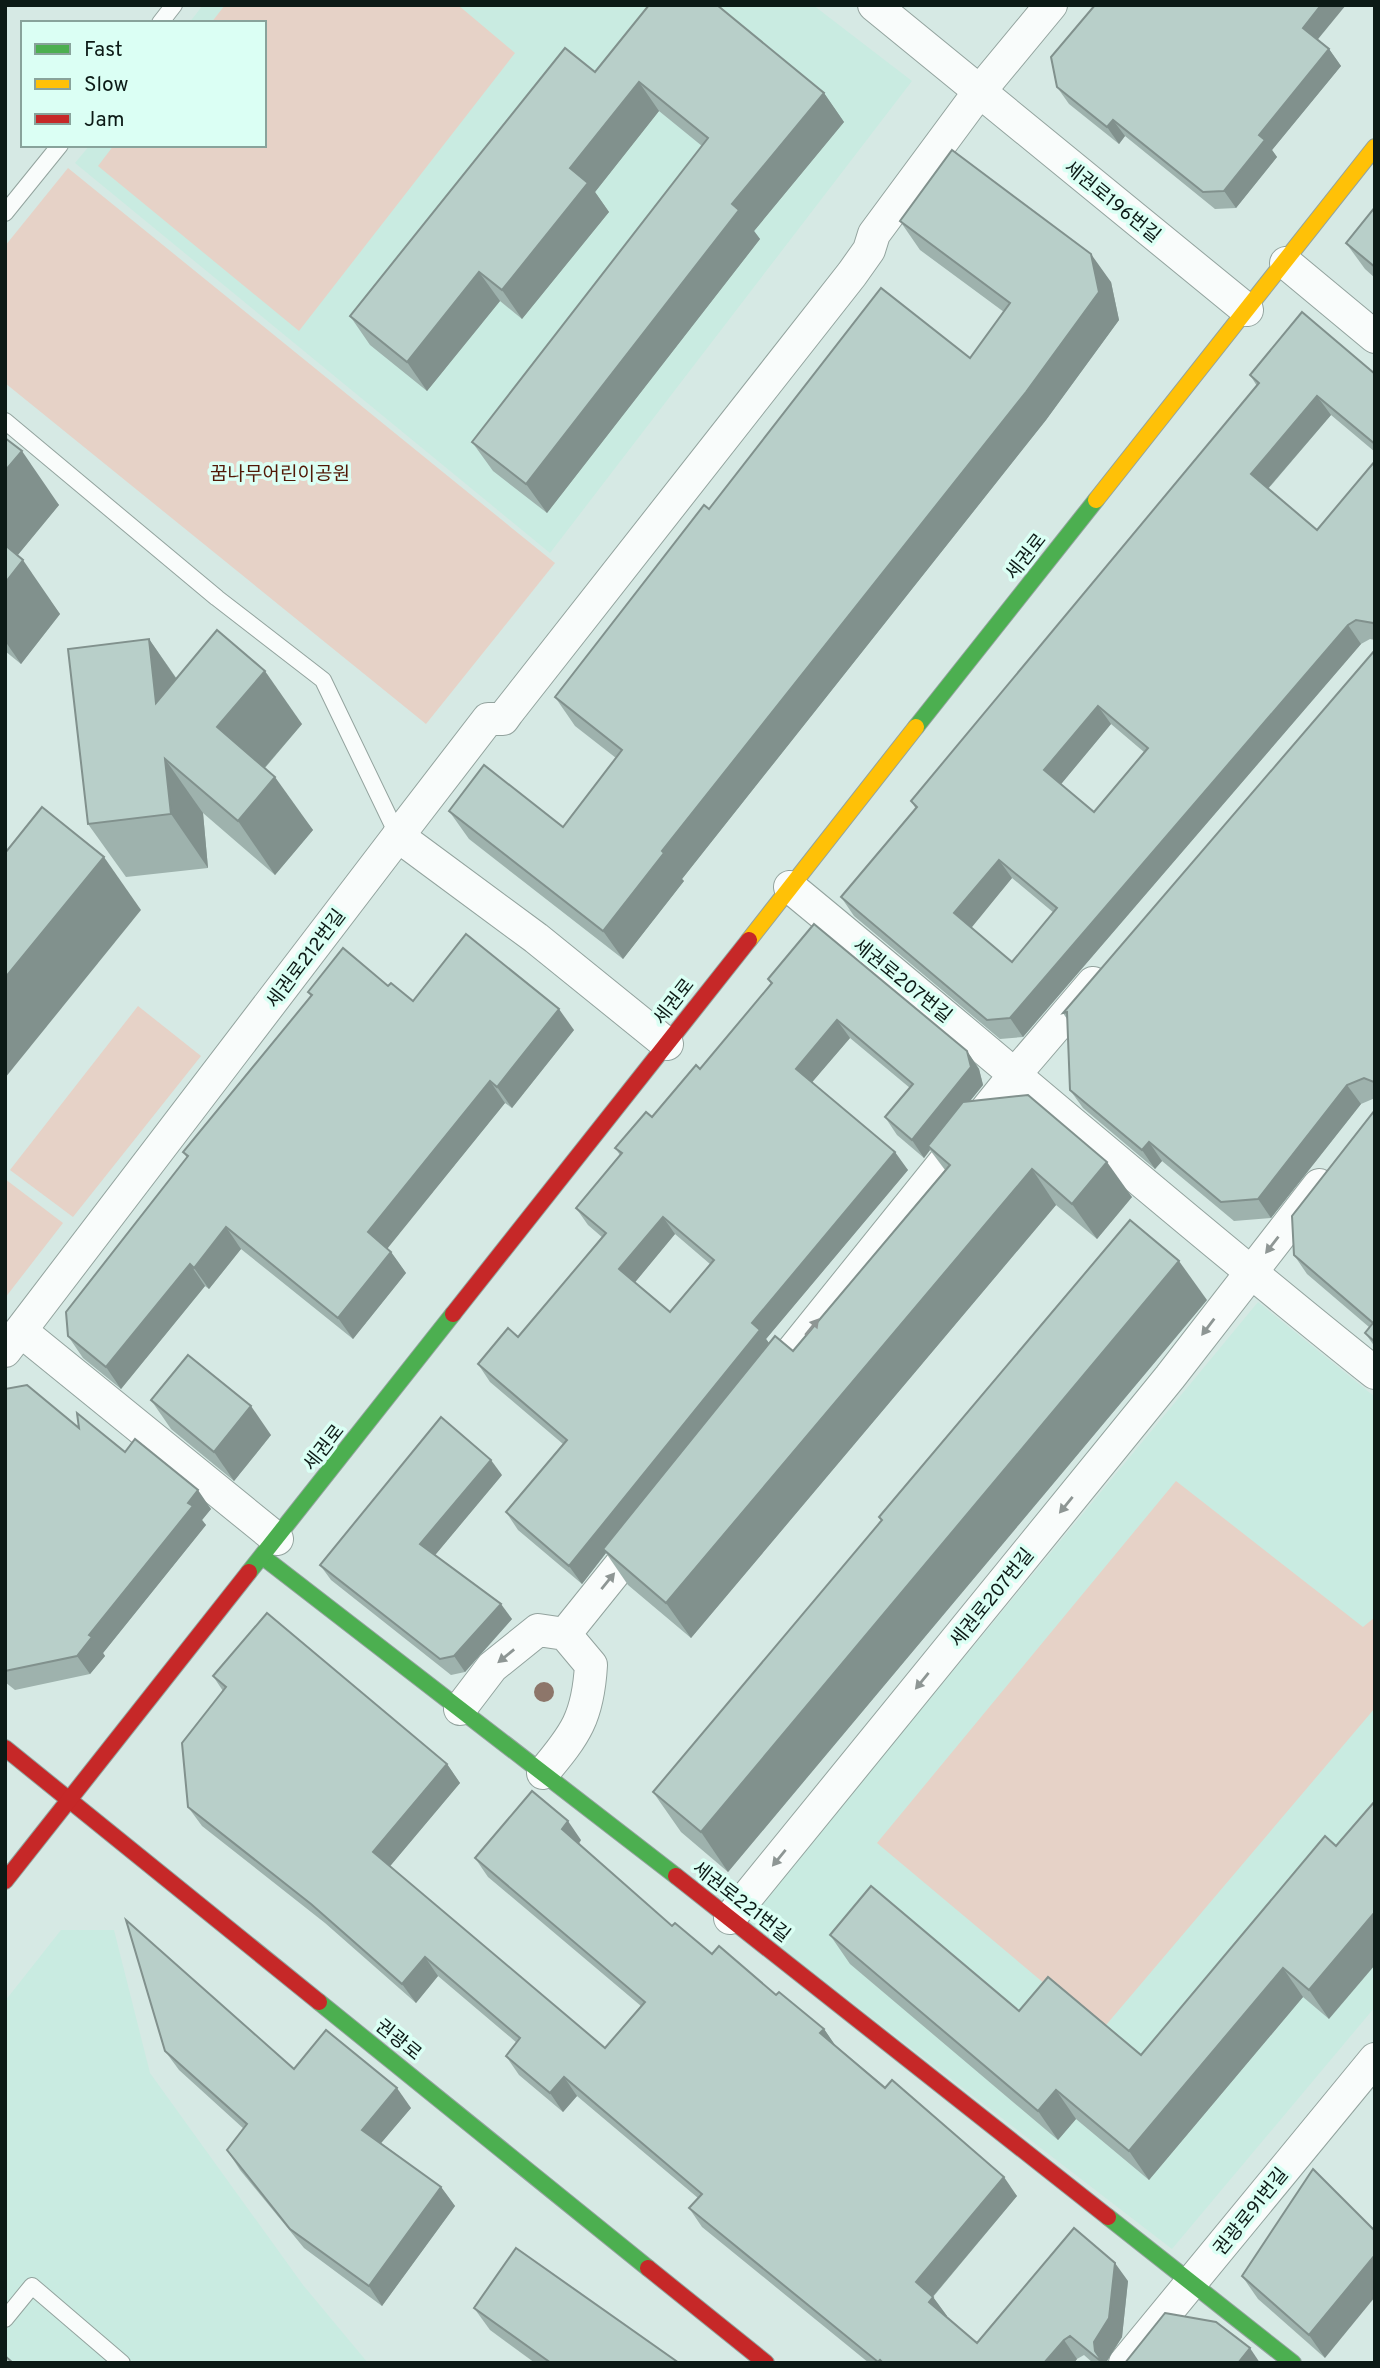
<svg xmlns="http://www.w3.org/2000/svg" width="1380" height="2368" font-family="Overpass,'Noto Sans KR',sans-serif">
	<style>
		.built { fill: #c9ebe1 }
		.green { fill: #e6d2c7 }
		.lines { fill: none; stroke-linecap: round; stroke-linejoin: round }
		.lane-casing { stroke: #93a39e; stroke-width: 18 }
		.street-casing { stroke: #93a39e; stroke-width: 34 }
		.fast-casing { stroke: #93a39e; stroke-width: 18 }
		.slow-casing { stroke: #93a39e; stroke-width: 18 }
		.jam-casing { stroke: #93a39e; stroke-width: 18 }
		.lane { stroke: #f9fcfb; stroke-width: 16 }
		.street { stroke: #f9fcfb; stroke-width: 32 }
		.fast { stroke: #4caf50; stroke-width: 16 }
		.slow { stroke: #ffc107; stroke-width: 16 }
		.jam { stroke: #c62828; stroke-width: 16 }
		.tree { fill: #8d766a }
		.wall { fill: #9eb2ad; fill-rule: evenodd }
		.shaded-wall { fill: #81918d }
		.building { fill: #b8cfc9; stroke: #81918d; stroke-width: 2; fill-rule: evenodd }
		.oneway { fill: #8e9694 }
		.labels { text-anchor: middle; stroke-width: 7; stroke-linejoin: round; paint-order: stroke }
		.street-label { font-size: 19px; fill: #0c1a16; stroke: #dbfff4 }
		.park-label { font-size: 19px; fill: #511806; stroke: #dbfff4 }
	</style>
	<rect width="100%" height="100%" fill="#d6e9e4"/>
	<g class="built">
		<polygon points="203,5 813,5 912,81 550,553 75,163 90,145 264,145 264,23 189,23"/>
		<polygon points="1258,1302 1375,1397 1375,2007 1172,2249 746,1921"/>
		<polygon points="61,1930 114,1930 150,2073 303,2285 368,2363 5,2363 5,2001"/>
	</g>
	<g class="green">
		<polygon points="225,5 458,5 515,53 299,331 98,166 114,145 264,145 264,23 211,23"/>
		<polygon points="68,168 555,563 426,724 5,383 5,246"/>
		<polygon points="138,1006 201,1056 73,1217 10,1170"/>
		<polygon points="5,1179 63,1223 5,1298"/>
		<polygon points="1176,1481 1363,1627 1375,1617 1375,1708 1101,2031 877,1843"/>
	</g>
	<g class="lines">
		<g class="lane-casing">
			<g id="lane">
				<polyline points="160,23 174,5"/>
				<polyline points="5,213 60,145"/>
				<polyline points="5,421 217,598 323,680 398,836"/>
				<polyline points="5,2319 32,2286 122,2363"/>
			</g>
		</g>
		<g class="street-casing">
			<g id="street">
				<polyline points="874,5 1247,310"/>
				<polyline points="1286,263 1375,337"/>
				<polyline points="398,836 488,719 503,719 508,712 852,274 869,250 874,234 979,92 1051,5"/>
				<path d="M790,887C986,1048 1177,1215 1375,1373"/>
				<polyline points="21,1331 277,1539"/>
				<polyline points="5,1351 398,836 536,938 667,1044"/>
				<polyline points="765,1385 1016,1073 1093,983"/>
				<polyline points="565,1634 643,1537"/>
				<path d="M460,1709L492,1667L538,1630L565,1634L591,1665C588,1717 576,1734 543,1773"/>
				<polyline points="730,1918 1170,1377 1319,1185"/>
				<polyline points="1125,2363 1375,2059"/>
			</g>
		</g>
		<g class="fast-casing">
			<g id="fast">
				<polyline points="916,727 1096,500"/>
				<polyline points="263,1557 676,1876"/>
				<polyline points="249,1572 453,1314"/>
				<polyline points="319,2002 648,2268"/>
				<polyline points="1108,2217 1293,2363"/>
			</g>
		</g>
		<g class="slow-casing">
			<g id="slow">
				<polyline points="1096,500 1375,147"/>
				<polyline points="749,940 916,727"/>
			</g>
		</g>
		<g class="jam-casing">
			<g id="jam">
				<polyline points="453,1314 749,940"/>
				<polyline points="5,1748 319,2002"/>
				<polyline points="676,1876 1108,2217"/>
				<polyline points="5,1881 249,1572"/>
				<polyline points="648,2268 766,2363"/>
			</g>
		</g>
		<use href="#lane" class="lane"/>
		<use href="#street" class="street"/>
		<use href="#fast" class="fast"/>
		<use href="#slow" class="slow"/>
		<use href="#jam" class="jam"/>
	</g>
	<circle class="tree" cx="544" cy="1692" r="10"/>
	<g class="wall">
		<polygon points="1318,40 1329,49 1341,66 1272,150 1277,157 1236,208 1215,209 1125,136 1119,144 1069,104 1057,87"/>
		<polygon points="595,72 824,93 844,122 754,231 760,239 547,513 493,471 472,442 702,146 659,111 595,192 609,212 522,319 500,301 427,391 370,345 350,316"/>
		<polygon points="1375,207 1375,278 1365,269 1346,243"/>
		<polygon points="900,221 1111,282 1119,320 1046,420 682,879 684,881 623,959 469,839 449,811 563,827 616,758 575,726 555,697 709,509 970,358 1004,312 920,250"/>
		<path d="M1375,374V452L1331,415L1268,489L1317,530L1375,461V640L1370,639L1361,644L1023,1037L1000,1039L854,916L841,897L916,809L911,801L1257,386L1250,375ZM1111,724L1144,752L1094,812L1061,784ZM1012,878L1054,913L1012,962L971,927Z"/>
		<polygon points="5,438 59,505 17,556 60,614 21,664 5,651"/>
		<polygon points="149,639 177,679 302,724 265,768 313,830 275,875 203,813 208,868 126,877 88,824"/>
		<polygon points="1375,650 1375,1098 1361,1104 1271,1218 1234,1221 1162,1161 1155,1169 1083,1108 1070,1090 1067,1019 1063,1013"/>
		<path d="M768,979L967,1051L979,1069L983,1085L970,1101L1132,1197L1097,1239L1056,1205L691,1638L628,1585L606,1553L582,1584L518,1530L506,1512L563,1444L490,1382L478,1364L518,1337L603,1238L588,1225L576,1208L620,1155L615,1148L652,1117L700,1069L771,984ZM850,1038L910,1088L885,1117L897,1135L924,1158L930,1150L945,1170L793,1351L769,1343L766,1339L908,1170L812,1082ZM675,1234L710,1264L670,1312L635,1282Z"/>
		<polygon points="388,986 413,1001 574,1030 512,1108 505,1103 387,1248 391,1252 406,1273 353,1339 241,1249 209,1289 205,1286 121,1389 83,1358 68,1336 187,1158 183,1152 311,997 308,992"/>
		<polygon points="1375,1110 1375,1347 1365,1333 1369,1327 1307,1274 1294,1255"/>
		<polygon points="1207,1300 728,1872 681,1832 653,1792 882,1521 879,1517"/>
		<polygon points="5,1389 125,1452 211,1509 202,1520 206,1525 103,1653 105,1656 90,1674 15,1690 5,1682"/>
		<polygon points="151,1400 271,1435 234,1481 171,1429"/>
		<polygon points="502,1475 435,1555 512,1619 465,1672 451,1675 331,1580 320,1565"/>
		<polygon points="213,1676 447,1764 460,1783 390,1866 605,2048 641,2006 488,1877 475,1858 581,1840 579,1844 672,1926 712,1954 776,1995 824,2029 835,2045 1017,2196 933,2297 947,2316 946,2317 977,2343 1128,2281 1122,2337 1107,2361 1107,2363 1093,2363 1084,2355 1077,2359 1074,2363 869,2363 702,2227 689,2208 698,2198 577,2096 563,2112 519,2075 506,2056 517,2043 438,1976 416,2003 325,1923 202,1826 188,1807 223,1691"/>
		<polygon points="1325,1836 1329,2019 1303,1997 1149,2180 1076,2119 1058,2140 850,1964 830,1935 1019,2011 1141,2055"/>
		<polygon points="165,2051 294,2069 411,2108 381,2143 441,2187 455,2206 382,2306 304,2248 240,2170 227,2150 244,2129 179,2070"/>
		<polygon points="1313,2169 1325,2358 1258,2299 1242,2276"/>
		<polygon points="474,2308 679,2363 535,2363 490,2330"/>
	</g>
	<g class="shaded-wall">
		<polygon points="1321,5 1346,5 1314,44 1303,28"/>
		<polygon points="1329,49 1341,66 1272,150 1277,157 1236,208 1224,191 1259,135"/>
		<polygon points="639,82 659,111 595,192 609,212 522,319 502,290 570,168"/>
		<polygon points="824,93 844,122 754,231 760,239 547,513 526,484 732,204"/>
		<polygon points="1113,120 1125,136 1119,144 1107,127"/>
		<polygon points="1091,254 1111,282 1119,320 1046,420 682,879 684,881 623,959 603,931 662,851"/>
		<polygon points="479,272 500,301 427,391 407,362"/>
		<polygon points="1317,396 1331,415 1264,493 1251,474"/>
		<polygon points="22,451 59,505 7,568 5,566 5,471"/>
		<polygon points="23,560 60,614 21,664 5,641 5,583"/>
		<polygon points="1348,625 1361,644 1023,1037 1010,1018"/>
		<polygon points="149,639 186,693 156,703"/>
		<polygon points="265,671 302,724 254,780 217,727"/>
		<polygon points="1098,706 1111,724 1057,789 1044,770"/>
		<polygon points="165,759 203,813 208,868 171,814"/>
		<polygon points="275,777 313,830 275,875 238,821"/>
		<polygon points="104,857 141,910 5,1078 5,978"/>
		<polygon points="999,860 1012,878 968,932 954,913"/>
		<polygon points="559,1009 574,1030 512,1108 497,1087"/>
		<polygon points="837,1020 850,1038 808,1087 796,1069"/>
		<polygon points="967,1051 979,1069 983,1085 931,1149 928,1146 930,1150 924,1158 912,1140"/>
		<polygon points="490,1081 505,1103 383,1254 368,1232"/>
		<polygon points="1347,1085 1361,1104 1271,1218 1258,1199"/>
		<polygon points="1149,1142 1162,1161 1155,1169 1142,1150"/>
		<polygon points="895,1152 908,1170 766,1339 772,1347 603,1549 606,1553 582,1584 569,1566 752,1323"/>
		<polygon points="1107,1162 1132,1197 1097,1239 1072,1204"/>
		<polygon points="1032,1169 1056,1205 691,1638 666,1603"/>
		<polygon points="663,1217 675,1234 632,1286 619,1269"/>
		<polygon points="226,1227 241,1249 209,1289 194,1268"/>
		<polygon points="391,1252 406,1273 353,1339 338,1318"/>
		<polygon points="1179,1261 1207,1300 728,1872 701,1832"/>
		<polygon points="190,1264 205,1286 121,1389 106,1367"/>
		<polygon points="251,1406 271,1435 234,1481 214,1452"/>
		<polygon points="491,1460 502,1475 431,1560 420,1544"/>
		<polygon points="198,1490 211,1509 202,1520 206,1525 103,1653 105,1656 90,1674 77,1656 89,1635"/>
		<polygon points="501,1604 512,1619 465,1672 454,1656"/>
		<polygon points="447,1764 460,1783 386,1871 373,1852"/>
		<polygon points="568,1821 581,1840 575,1848 562,1829"/>
		<polygon points="1375,1912 1375,1965 1329,2019 1309,1990"/>
		<polygon points="425,1957 438,1976 416,2003 402,1984"/>
		<polygon points="1283,1968 1303,1997 1149,2180 1129,2151"/>
		<polygon points="824,2029 837,2048 820,2033"/>
		<polygon points="564,2077 577,2096 563,2112 550,2093"/>
		<polygon points="397,2088 411,2108 376,2149 362,2130"/>
		<polygon points="1056,2090 1076,2119 1058,2140 1038,2111"/>
		<polygon points="1004,2177 1017,2196 929,2301 916,2282"/>
		<polygon points="441,2187 455,2206 382,2306 369,2286"/>
		<polygon points="1375,2255 1375,2297 1325,2358 1309,2335"/>
		<polygon points="1115,2263 1128,2281 1122,2337 1107,2361 1107,2363 1103,2363 1095,2351 1094,2342"/>
		<polygon points="933,2297 947,2316 942,2321 929,2302"/>
		<polygon points="1064,2340 1077,2359 1074,2363 1044,2363"/>
		<polygon points="1250,2348 1260,2363 1238,2363"/>
	</g>
	<g class="building">
		<polygon points="649,5 717,5 824,93 732,204 739,210 526,484 472,442 708,138 639,82 570,168 588,183 502,290 479,272 407,362 350,316 565,48 595,72"/>
		<polygon points="1095,5 1321,5 1303,28 1329,49 1259,135 1265,140 1224,191 1203,192 1113,120 1107,127 1057,87 1051,57"/>
		<polygon points="952,150 1091,254 1099,292 1026,392 662,851 664,853 603,931 449,811 484,765 563,827 622,750 555,697 704,505 709,509 881,288 970,358 1010,303 900,221"/>
		<polygon points="1375,207 1375,267 1346,243"/>
		<path d="M1302,312L1375,374V444L1317,396L1251,474L1317,530L1375,461V625L1373,623L1356,620L1348,625L1010,1018L987,1020L841,897L917,807L911,801L1259,383L1250,375ZM1098,706L1148,748L1094,812L1044,770ZM999,860L1057,908L1012,962L954,913Z"/>
		<polygon points="5,438 22,451 5,471"/>
		<polygon points="5,545 23,560 5,583"/>
		<polygon points="217,630 265,671 217,727 275,777 238,821 165,759 171,814 88,824 68,649 149,639 156,703"/>
		<polygon points="1375,650 1375,1085 1374,1082 1364,1078 1347,1085 1258,1199 1221,1202 1149,1142 1142,1150 1070,1090 1067,1012 1063,1013"/>
		<polygon points="42,807 104,857 5,978 5,853"/>
		<path d="M814,924L967,1051L971,1067L912,1140L885,1117L913,1084L837,1020L796,1069L895,1152L752,1323L760,1330L569,1566L506,1512L567,1440L478,1364L508,1328L518,1337L606,1233L576,1208L622,1153L615,1148L646,1112L652,1117L696,1065L700,1069L772,983L768,979ZM663,1217L714,1260L670,1312L619,1269Z"/>
		<polygon points="466,934 559,1009 497,1087 490,1081 368,1232 391,1252 338,1318 226,1227 194,1268 190,1264 106,1367 68,1336 66,1312 188,1156 183,1152 312,995 308,992 343,948 388,986 391,983 413,1001"/>
		<polygon points="1028,1095 1107,1162 1072,1204 1032,1169 666,1603 603,1549 775,1336 793,1351 950,1165 928,1146 963,1102"/>
		<polygon points="1375,1110 1374,1268 1375,1342 1365,1333 1373,1323 1294,1255 1292,1216"/>
		<polygon points="1130,1220 1179,1261 701,1832 653,1792 882,1520 879,1517"/>
		<polygon points="188,1355 251,1406 214,1452 151,1400"/>
		<polygon points="27,1385 79,1428 77,1413 125,1452 135,1439 198,1490 188,1503 193,1506 89,1635 92,1637 77,1656 5,1671 5,1389"/>
		<polygon points="441,1417 491,1460 420,1544 501,1604 454,1656 440,1659 320,1565"/>
		<polygon points="267,1613 447,1764 373,1852 605,2048 645,2002 475,1858 532,1791 568,1821 562,1829 672,1926 675,1923 712,1954 719,1946 776,1995 779,1992 824,2029 820,2033 885,2088 892,2080 1004,2177 916,2282 933,2297 929,2302 977,2343 1074,2228 1115,2263 1109,2318 1094,2342 1095,2351 1103,2363 1070,2336 1064,2340 1044,2363 883,2363 880,2360 878,2362 689,2208 702,2194 564,2077 550,2093 506,2056 520,2038 425,1957 402,1984 311,1904 188,1807 182,1743 226,1687 213,1676"/>
		<polygon points="1375,1801 1375,1912 1309,1990 1283,1968 1129,2151 1056,2090 1038,2111 830,1935 871,1886 1019,2011 1048,1977 1141,2055 1325,1836 1336,1846"/>
		<polygon points="126,1920 294,2069 326,2030 397,2088 362,2130 441,2187 369,2286 290,2229 227,2150 247,2124 165,2051"/>
		<polygon points="1313,2169 1375,2231 1375,2255 1309,2335 1242,2276"/>
		<polygon points="516,2248 679,2363 551,2363 474,2308"/>
		<polygon points="1165,2313 1216,2322 1250,2348 1238,2363 1125,2363"/>
		<polygon points="5,2356 13,2363 5,2363"/>
	</g>
	<defs><path id="oneway-solid" d="M-6-.8H1V-3.2L6.5 0L1 3.2V.8H-6Z" transform="scale(1.75)"/></defs>
	<g class="oneway">
		<use href="#oneway-solid" transform="translate(1272 1245) rotate(128)"/>
		<use href="#oneway-solid" transform="translate(812 1327) rotate(-51)"/>
		<use href="#oneway-solid" transform="translate(1208 1327) rotate(127)"/>
		<use href="#oneway-solid" transform="translate(1066 1505) rotate(129)"/>
		<use href="#oneway-solid" transform="translate(608 1581) rotate(-51)"/>
		<use href="#oneway-solid" transform="translate(506 1656) rotate(141)"/>
		<use href="#oneway-solid" transform="translate(922 1681) rotate(129)"/>
		<use href="#oneway-solid" transform="translate(779 1858) rotate(129)"/>
	</g>
	<g class="labels">
		<g class="street-label">
			<text transform="translate(1113 201) rotate(39)" y="7">세권로196번길</text>
			<text transform="translate(1025 556) rotate(-52)" y="7">세권로</text>
			<text transform="translate(305 958) rotate(-53)" y="7">세권로212번길</text>
			<text transform="translate(903 980) rotate(39)" y="7">세권로207번길</text>
			<text transform="translate(673 1001) rotate(-52)" y="7">세권로</text>
			<text transform="translate(323 1447) rotate(-52)" y="7">세권로</text>
			<text transform="translate(991 1597) rotate(-51)" y="7">세권로207번길</text>
			<text transform="translate(742 1901) rotate(38)" y="7">세권로221번길</text>
			<text transform="translate(399 2039) rotate(39)" y="7">권광로</text>
			<text transform="translate(1250 2211) rotate(-51)" y="7">권광로91번길</text>
		</g>
		<g class="park-label">
			<text x="280" y="480">꿈나무어린이공원</text>
		</g>
	</g>
	<rect width="1380" height="2368" fill="none" stroke="#0c1a16" stroke-width="14"/>
	<rect x="21" y="21" width="245" height="126" fill="#dbfff4" stroke="#88a39b" stroke-width="2"/>
	<rect x="35" y="44" width="35" height="10" fill="#4caf50" stroke="#88a39b" stroke-width="2"/>
	<text x="84" y="56" font-size="21" fill="#0c1a16">Fast</text>
	<rect x="35" y="79" width="35" height="10" fill="#ffc107" stroke="#88a39b" stroke-width="2"/>
	<text x="84" y="91" font-size="21" fill="#0c1a16">Slow</text>
	<rect x="35" y="114" width="35" height="10" fill="#c62828" stroke="#88a39b" stroke-width="2"/>
	<text x="84" y="126" font-size="21" fill="#0c1a16">Jam</text>
</svg>
